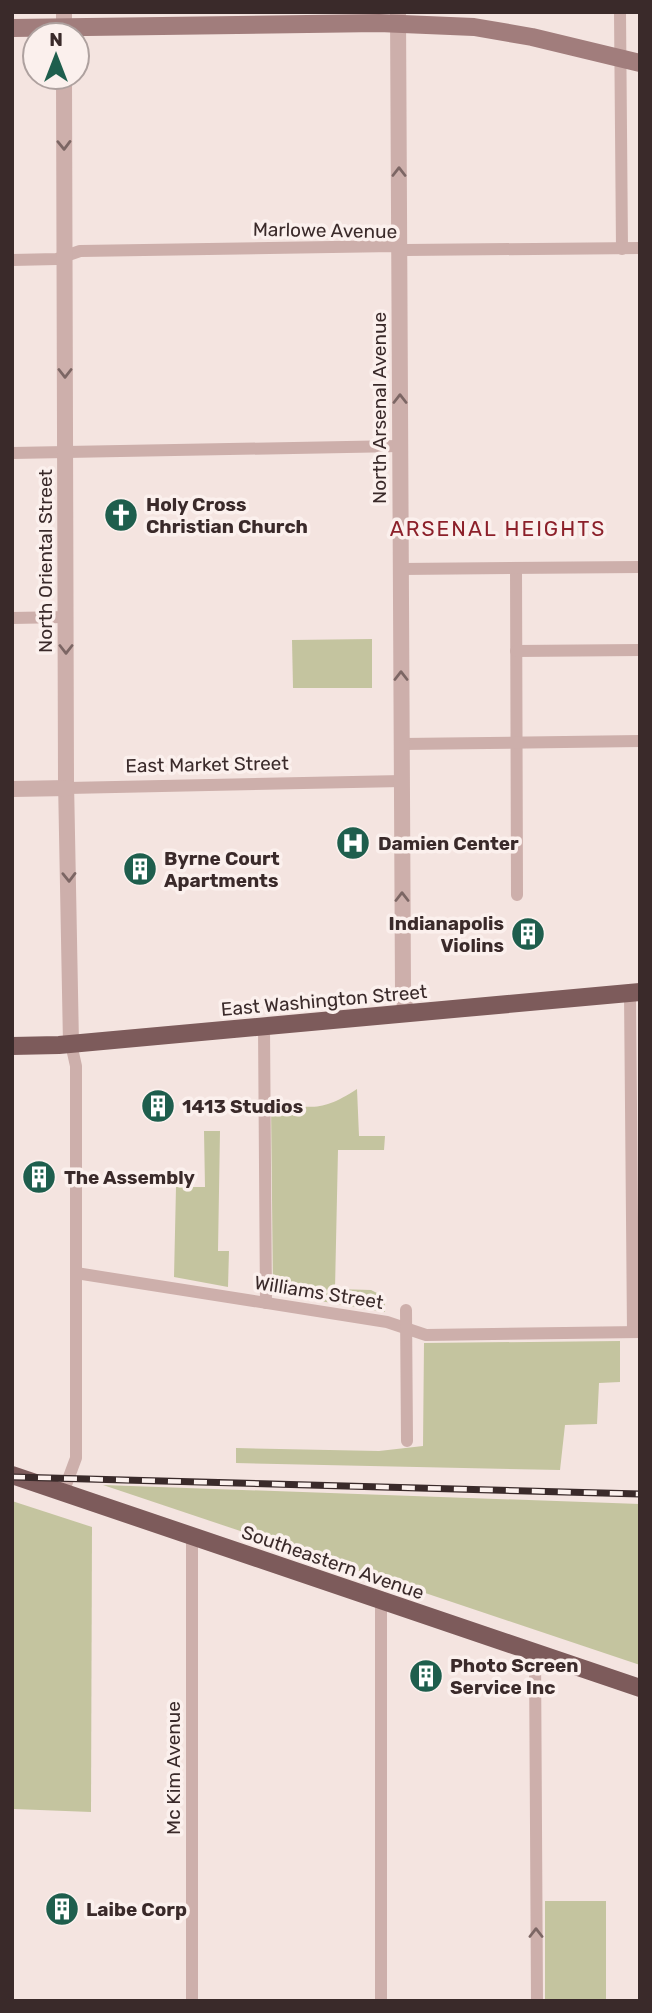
<svg xmlns="http://www.w3.org/2000/svg" width="652" height="2013" font-family="Rubik,sans-serif">
	<style>
		.green { fill: #c4c49f }
		.lines { fill: none; stroke-linecap: round; stroke-linejoin: round }
		.minor { stroke: #cdafab; stroke-width: 12 }
		.tertiary { stroke: #cdafab; stroke-width: 16 }
		.secondary { stroke: #a17d7c; stroke-width: 18 }
		.primary { stroke: #7d5b5b; stroke-width: 18 }
		.rail-casing { stroke: #3a2a2a; stroke-width: 7 }
		.rail { stroke: #fbf0ed; stroke-width: 4.5; stroke-dasharray: 13; stroke-linecap: butt }
		.oneway { stroke: #7c6664 }
		.labels { text-anchor: middle; stroke-width: 7; stroke-linejoin: round; paint-order: stroke }
		.street-label { font-size: 19px; fill: #3a2a2a; stroke: #fbf0ed }
		.poi-label { font-size: 19px; font-weight: bold; fill: #3a2a2a; stroke: #fbf0ed; text-anchor: start }
		.neighbourhood-label { font-size: 21px; letter-spacing: 2px; fill: #8c202a; stroke: #fbf0ed }
	</style>
	<rect width="100%" height="100%" fill="#f4e4e0"/>
	<g class="green">
		<polygon points="372,639 372,688 293,688 292,640"/>
		<path d="M357,1089L359,1136H385L384,1150H338L335,1289L371,1290L385,1297V1312L273,1293L271,1103C312,1108 322,1112 357,1089Z"/>
		<polygon points="204,1131 220,1131 218,1251 229,1251 228,1287 174,1277 176,1187 205,1187"/>
		<polygon points="620,1341 620,1382 599,1383 597,1424 565,1425 560,1470 236,1463 236,1448 379,1451 423,1446 424,1343"/>
		<polygon points="103,1485 640,1504 640,1665"/>
		<polygon points="12,1501 92,1527 91,1812 14,1809"/>
		<rect x="545" y="1901" width="61" height="100"/>
	</g>
	<g class="lines">
		<g class="minor">
			<polyline points="620,12 622,249"/>
			<polyline points="12,260 57,259 80,251 394,246 406,250 640,248"/>
			<polyline points="12,453 400,446"/>
			<polyline points="516,568 517,895"/>
			<polyline points="401,569 640,567"/>
			<polyline points="12,618 66,617"/>
			<polyline points="516,651 640,650"/>
			<polyline points="402,744 640,741"/>
			<polyline points="68,788 402,781"/>
			<polyline points="630,993 633,1332"/>
			<polyline points="264,1027 266,1303"/>
			<polyline points="76,1273 387,1322 426,1335 640,1332"/>
			<polyline points="406,1310 407,1441"/>
			<polyline points="63,1493 76,1458 76,1066 71,1044"/>
			<polyline points="192,1536 192,2001"/>
			<polyline points="535,1652 537,2001"/>
			<polyline points="381,2001 381,1601"/>
		</g>
		<g class="tertiary">
			<polyline points="64,12 64,35"/>
			<polyline points="398,12 403,992 406,1014"/>
			<polyline points="64,77 66,781 71,1044"/>
			<polyline points="12,789 68,788"/>
		</g>
		<polyline class="secondary" points="12,28 379,23 474,27 532,37 640,63"/>
		<g class="primary">
			<polyline points="12,1046 59,1045 640,992"/>
			<polyline points="12,1475 640,1688"/>
		</g>
		<g class="rail-casing">
			<polyline id="rail" points="12,1477 640,1494"/>
		</g>
		<use href="#rail" class="rail"/>
	</g>
	<defs><path id="oneway-chevron" d="M-2-3.5L2.5 0L-2 3.5" fill="none" stroke-width="1.6" stroke-linecap="round" stroke-linejoin="round" transform="scale(1.75)"/></defs>
	<g class="oneway">
		<use href="#oneway-chevron" transform="translate(64 145) rotate(89)"/>
		<use href="#oneway-chevron" transform="translate(399 172) rotate(-90)"/>
		<use href="#oneway-chevron" transform="translate(65 373) rotate(90)"/>
		<use href="#oneway-chevron" transform="translate(400 399) rotate(-90)"/>
		<use href="#oneway-chevron" transform="translate(66 649) rotate(90)"/>
		<use href="#oneway-chevron" transform="translate(401 676) rotate(-90)"/>
		<use href="#oneway-chevron" transform="translate(69 877) rotate(89)"/>
		<use href="#oneway-chevron" transform="translate(402 897) rotate(-90)"/>
		<use href="#oneway-chevron" transform="translate(536 1933) rotate(-90)"/>
	</g>
	<defs>
		<g id="church-disc" transform="scale(1.75)"><circle r="9.5" fill="#1e5e4d" stroke="#fbf0ed"/><path d="M-1.2-6h2.4v3.5h3.3v2.4h-3.3V6h-2.4V-.1h-3.3v-2.4h3.3Z" fill="#fff"/></g>
		<g id="hospital-disc" transform="scale(1.75)"><circle r="9.5" fill="#1e5e4d" stroke="#fbf0ed"/><path d="M-5-5h3v3.5h4V-5h3V5h-3V1.5h-4V5h-3Z" fill="#fff"/></g>
		<g id="building-disc" transform="scale(1.75)"><circle r="9.5" fill="#1e5e4d" stroke="#fbf0ed"/><path d="M-4-6H4V6H1V3H-1V6H-4ZM-2.5-4.3h1.7v1.8h-1.7ZM.8-4.3h1.7v1.8H.8ZM-2.5-1h1.7V.8h-1.7ZM.8-1h1.7V.8H.8Z" fill="#fff"/></g>
	</defs>
	<g fill-rule="evenodd">
		<use href="#church-disc" x="121" y="515"/>
		<use href="#hospital-disc" x="353" y="843"/>
		<use href="#building-disc" x="140" y="869"/>
		<use href="#building-disc" x="528" y="934"/>
		<use href="#building-disc" x="158" y="1106"/>
		<use href="#building-disc" x="39" y="1177"/>
		<use href="#building-disc" x="426" y="1676"/>
		<use href="#building-disc" x="62" y="1909"/>
	</g>
	<g class="labels">
		<g class="street-label">
			<text transform="translate(325 230) rotate(1)" y="7">Marlowe Avenue</text>
			<text transform="translate(379 408) rotate(-90)" y="7">North Arsenal Avenue</text>
			<text transform="translate(45 561) rotate(-90)" y="7">North Oriental Street</text>
			<text transform="translate(207 764) rotate(-1)" y="7">East Market Street</text>
			<text transform="translate(324 1000) rotate(-5)" y="7">East Washington Street</text>
			<text transform="translate(319 1292) rotate(9)" y="7">Williams Street</text>
			<text transform="translate(333 1562) rotate(19)" y="7">Southeastern Avenue</text>
			<text transform="translate(173 1768) rotate(-90)" y="7">Mc Kim Avenue</text>
		</g>
		<g class="poi-label">
			<text x="146" y="511">Holy Cross<tspan x="146" dy="22">Christian Church</tspan></text>
			<text x="378" y="850">Damien Center</text>
			<text x="164" y="865">Byrne Court<tspan x="164" dy="22">Apartments</tspan></text>
			<text x="504" y="930" text-anchor="end">Indianapolis<tspan x="504" dy="22">Violins</tspan></text>
			<text x="182" y="1113">1413 Studios</text>
			<text x="64" y="1184">The Assembly</text>
			<text x="450" y="1672">Photo Screen<tspan x="450" dy="22">Service Inc</tspan></text>
			<text x="86" y="1916">Laibe Corp</text>
		</g>
		<g class="neighbourhood-label">
			<text x="498" y="536">ARSENAL HEIGHTS</text>
		</g>
	</g>
	<rect width="652" height="2013" fill="none" stroke="#3a2a2a" stroke-width="28"/>
	<g transform="translate(56 56)"><circle r="33" fill="#fbf0ed" stroke="#aea19f" stroke-width="2"/>
	<path d="M0-5L12 26L0 18L-12 26Z" fill="#1e5e4d"/>
	<text y="-10" font-size="19" font-weight="bold" text-anchor="middle" fill="#3a2a2a">N</text>
	</g>
</svg>
